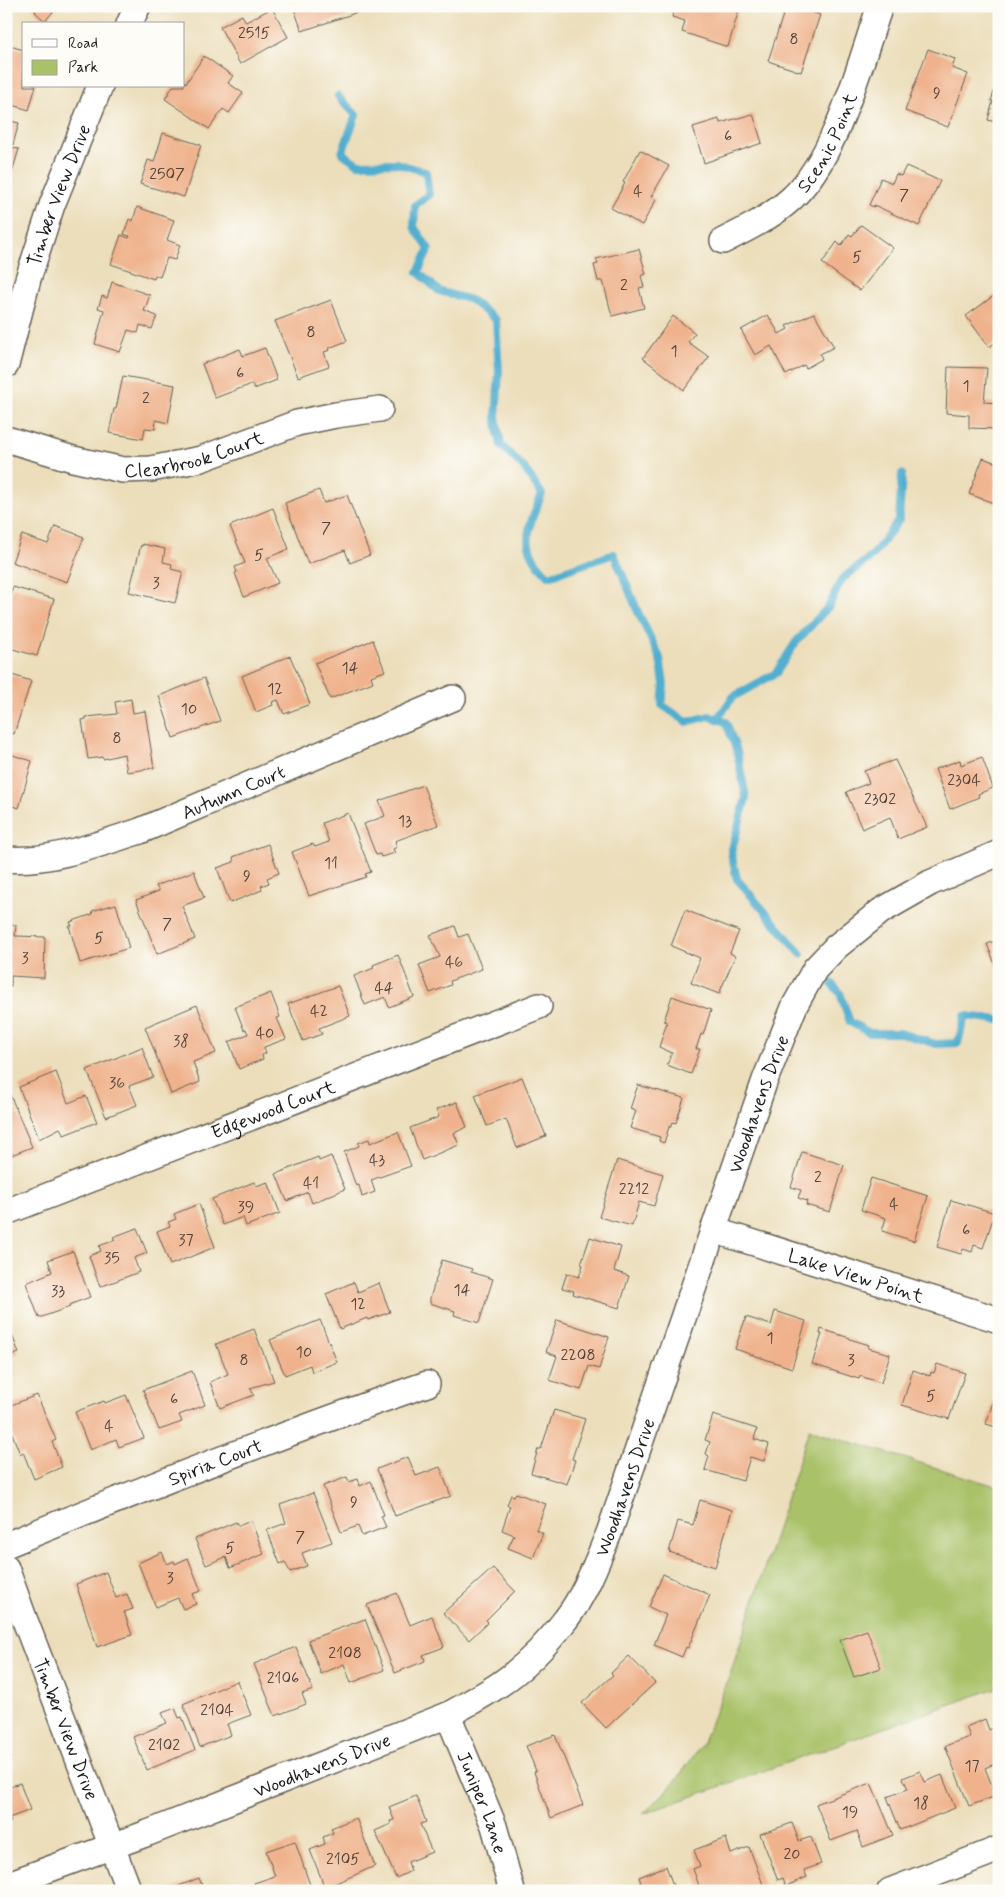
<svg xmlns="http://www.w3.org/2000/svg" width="1005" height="1897" font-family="Mynerve,sans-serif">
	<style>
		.green { fill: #a9c167; stroke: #626e42 }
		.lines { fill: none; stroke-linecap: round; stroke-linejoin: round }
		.stream { stroke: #51aecf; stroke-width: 8 }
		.building { fill: #efb28c }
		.minor-casing { stroke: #656054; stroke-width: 28 }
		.minor { stroke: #fff; stroke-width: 25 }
		.labels { text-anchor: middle; stroke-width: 4.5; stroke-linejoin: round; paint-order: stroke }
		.number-label { font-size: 16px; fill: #514238 }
		.street-label { font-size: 19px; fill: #1c1c1c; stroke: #fdfcf7 }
	</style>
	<rect width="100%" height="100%" fill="#fdfcf7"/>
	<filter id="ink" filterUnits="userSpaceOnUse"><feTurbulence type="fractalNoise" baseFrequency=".02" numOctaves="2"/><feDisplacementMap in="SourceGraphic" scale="10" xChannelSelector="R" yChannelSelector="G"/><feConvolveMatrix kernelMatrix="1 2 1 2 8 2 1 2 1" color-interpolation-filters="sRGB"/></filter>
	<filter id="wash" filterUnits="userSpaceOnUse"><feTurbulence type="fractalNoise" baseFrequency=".0096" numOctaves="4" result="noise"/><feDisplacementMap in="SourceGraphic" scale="20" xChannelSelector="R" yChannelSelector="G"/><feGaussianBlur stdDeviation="1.12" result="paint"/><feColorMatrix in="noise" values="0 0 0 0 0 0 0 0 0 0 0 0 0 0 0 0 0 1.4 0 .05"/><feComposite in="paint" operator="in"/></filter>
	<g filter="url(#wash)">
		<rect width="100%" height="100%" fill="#ecdebb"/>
		<polygon class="green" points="809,1429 999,1487 999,1687 643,1814 674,1783 702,1745 731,1672"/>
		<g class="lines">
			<g class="stream">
				<path d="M338,96L356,115L342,153L358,164L396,163L426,172L429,195L415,205L414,227L429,249L418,272L439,291L471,300L496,320L499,373L496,417L501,445L525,469L542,494C527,529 518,548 549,576L614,554L638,612L660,658L664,684L662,705L687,722L709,716L726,722L737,751L746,798L731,853L737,879L801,954"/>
				<polyline points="717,719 733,697 776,673 796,642 829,606 842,579 872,556 899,520 902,474"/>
				<polyline points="831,983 840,993 850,1022 870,1033 900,1033 936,1044 958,1043 965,1016 999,1020"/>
			</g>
		</g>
		<g id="blocks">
			<g class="building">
				<polygon points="31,6 58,6 45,21 35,12 36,11"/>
				<polygon points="293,6 363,6 364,10 302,31"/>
				<polygon points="675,6 740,6 728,47 682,32 685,21 672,17"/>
				<polygon points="786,6 795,6 820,15 801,72 768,61"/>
				<polygon points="272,8 288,37 240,64 220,27 242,15 246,22"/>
				<polygon points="6,45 24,50 24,86 36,86 29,110 6,103"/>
				<polygon points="928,49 955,59 952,68 968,74 948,127 905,111"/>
				<polygon points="204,56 233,76 228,83 243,93 229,113 223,109 209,129 165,99 173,86 184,86 184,81 186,83"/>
				<polygon points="999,77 999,123 988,120 993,101 991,101"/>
				<polygon points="753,114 762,143 704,163 693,127 719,119 720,123"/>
				<polygon points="6,120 19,123 12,148 19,149 7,189"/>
				<polygon points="163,133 201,145 184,197 140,184 148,160 154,162"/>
				<polygon points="640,150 669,166 651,197 656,200 642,225 611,208 625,183 623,182"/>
				<polygon points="906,166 940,181 919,226 874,205 874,207 869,205 881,178 892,183 896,174 901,176"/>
				<polygon points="137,207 174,220 167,240 180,245 175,260 167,258 160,277 155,275 154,279 111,264 121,235 129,238 130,236 124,234 129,219 133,221"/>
				<polygon points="861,225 893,248 860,291 822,263 837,242 841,246 849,234 852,236"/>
				<polygon points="639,249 646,274 641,276 644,287 639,288 644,308 612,316 603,281 598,281 594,265 598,264 596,259"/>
				<polygon points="112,282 150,295 144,311 157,316 152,329 140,325 138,333 128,330 120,352 95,344 104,310 98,308 102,296 107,298"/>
				<polygon points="999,292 999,340 989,347 966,316"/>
				<polygon points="331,300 347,341 329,348 330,350 324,352 329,366 298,377 275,321"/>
				<polygon points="814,313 834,347 820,354 822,359 806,368 804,365 786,375 771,346 755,355 741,330 768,315 779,334 788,329 786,326"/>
				<polygon points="673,316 695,333 688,342 709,357 684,390 643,358"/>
				<polygon points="265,348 277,380 254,389 252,384 215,398 202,364 240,349 243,356"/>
				<polygon points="948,367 987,368 984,402 999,403 998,429 969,428 969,415 946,413"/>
				<polygon points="123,376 175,385 168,423 156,420 155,429 145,428 143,439 109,433 114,409 116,409"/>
				<polygon points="983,458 999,464 999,505 969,494"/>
				<polygon points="319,490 324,503 347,495 370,555 350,563 345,550 308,564 285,503"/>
				<polygon points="273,508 289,549 267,558 278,583 244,597 235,573 237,572 235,567 245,563 230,526"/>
				<polygon points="55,526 84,537 67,582 12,562 22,535 48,544"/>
				<polygon points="143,544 165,549 163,562 172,564 171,569 183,572 175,603 129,592 141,545 143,546"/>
				<polygon points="13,587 54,599 37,656 6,647 6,610"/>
				<polygon points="373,640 385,671 371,676 373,682 330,699 315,663"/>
				<polygon points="290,656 310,704 284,714 278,700 272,702 273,705 256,712 242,676"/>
				<polygon points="6,673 31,681 14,734 6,731"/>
				<polygon points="204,678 220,721 173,738 159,696"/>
				<polygon points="131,699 133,713 145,711 154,768 127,772 124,754 103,759 103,757 88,759 82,720 86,719 86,717 117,714 115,702"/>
				<polygon points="6,753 32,761 19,808 6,804"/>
				<polygon points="982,757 993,788 978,794 979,797 950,809 935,769 960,760 961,765"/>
				<polygon points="895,760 927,827 898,839 890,817 862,829 846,792 869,783 864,771"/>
				<polygon points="423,785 438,825 395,841 397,847 393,849 395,853 381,857 380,854 376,855 364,824 385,816 379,801"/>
				<polygon points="348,813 371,872 365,874 366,877 309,896 292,852 313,844 315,847 329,842 322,823"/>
				<polygon points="268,844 279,873 267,878 269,883 261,886 262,890 230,903 217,868 234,862 233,857"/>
				<polygon points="194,871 204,898 182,906 195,939 157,954 136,900 159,891 156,886"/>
				<polygon points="116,904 129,948 80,963 69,926 72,926 70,922 93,914 92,911"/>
				<polygon points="685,910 739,931 730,953 735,956 719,994 691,983 700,958 671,946"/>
				<polygon points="6,925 16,925 15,936 45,937 44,978 11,976 11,986 6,986"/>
				<polygon points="455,926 459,937 468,934 482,969 450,981 451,985 430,993 419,965 440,957 430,935"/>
				<polygon points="999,940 999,974 987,944"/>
				<polygon points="398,955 414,997 389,1007 385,997 365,1005 354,976 374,968 373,965"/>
				<polygon points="338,986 350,1016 319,1028 322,1034 303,1041 288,1004"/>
				<polygon points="271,993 280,1017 277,1018 286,1039 264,1047 266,1053 262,1055 263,1059 239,1069 229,1042 248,1034 246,1029 244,1030 235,1007"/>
				<polygon points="672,996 711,1010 703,1035 701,1034 696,1049 700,1049 691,1074 667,1065 672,1053 659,1047 667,1022 664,1021"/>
				<polygon points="197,1005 216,1053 193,1062 200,1082 171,1094 145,1027"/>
				<polygon points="142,1047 153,1077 129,1086 137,1105 106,1117 87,1070"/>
				<polygon points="56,1072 68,1103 86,1096 97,1122 64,1135 60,1128 39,1139 19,1087"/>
				<polygon points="522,1077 546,1136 517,1148 506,1119 487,1126 475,1095"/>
				<polygon points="638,1085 684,1098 676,1123 673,1122 671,1127 669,1127 664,1143 659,1141 660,1137 630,1128 636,1111 630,1109"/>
				<polygon points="9,1092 32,1147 6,1157 6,1093"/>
				<polygon points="457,1102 467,1127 454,1133 459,1145 422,1160 410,1128 439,1117 436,1110"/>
				<polygon points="398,1132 411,1166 371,1180 375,1192 362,1197 359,1185 356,1186 344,1152 359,1146 358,1143 369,1139 370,1143"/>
				<polygon points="802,1152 844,1165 830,1212 806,1205 807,1201 798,1198 801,1190 791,1187"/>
				<polygon points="331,1156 345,1189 312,1203 308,1192 287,1201 276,1174 318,1157 319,1161"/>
				<polygon points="617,1160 663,1174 654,1206 639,1202 632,1226 599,1217"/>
				<polygon points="871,1178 928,1196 914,1241 882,1231 886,1218 861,1210"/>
				<polygon points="254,1182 256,1186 268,1182 280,1213 246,1226 243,1217 223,1225 212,1199"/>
				<polygon points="951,1200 995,1213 983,1248 974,1245 972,1252 963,1249 961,1254 937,1247"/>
				<polygon points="199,1204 215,1247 170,1265 157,1231 170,1226 168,1222 176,1219 174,1214"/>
				<polygon points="137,1228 147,1253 134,1258 139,1272 100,1287 89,1256 101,1251 99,1246 115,1240 113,1237"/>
				<polygon points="590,1237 621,1247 614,1271 629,1276 619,1308 573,1294 574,1291 562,1288 567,1273 579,1277 583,1265 581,1264"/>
				<polygon points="73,1251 90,1297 69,1305 70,1307 39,1318 26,1283 52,1272 48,1260"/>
				<polygon points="442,1260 472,1269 471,1272 493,1279 479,1323 454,1315 455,1311 430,1303 430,1298"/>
				<polygon points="354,1282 358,1292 379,1283 390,1312 368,1320 367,1318 340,1329 326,1294"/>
				<polygon points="775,1311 806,1321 792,1368 735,1349 746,1317 771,1325"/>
				<polygon points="6,1320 19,1353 6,1358"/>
				<polygon points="320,1320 337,1362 312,1372 310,1365 285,1375 270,1340"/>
				<polygon points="557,1320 609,1337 599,1369 589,1366 581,1390 549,1380 557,1356 546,1352"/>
				<polygon points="254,1329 274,1381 250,1388 254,1395 220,1408 210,1382 228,1374 216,1344"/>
				<polygon points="821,1329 850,1338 850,1339 869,1345 868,1348 890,1354 881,1383 860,1376 859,1379 812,1364 822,1334 820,1334"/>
				<polygon points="937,1364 965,1373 949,1419 902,1405 913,1370 930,1376 931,1372 934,1373"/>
				<polygon points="192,1371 205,1405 179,1415 182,1422 159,1430 143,1390"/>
				<polygon points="996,1393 999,1394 999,1428 986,1424"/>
				<polygon points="37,1395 56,1440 52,1442 62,1467 34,1479 23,1452 20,1454 6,1418 6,1407"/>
				<polygon points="126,1395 144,1438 119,1447 116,1439 90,1450 75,1412 104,1401 105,1403"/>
				<polygon points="554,1410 585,1419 572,1459 575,1460 567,1484 531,1473 538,1449 541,1449"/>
				<polygon points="713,1415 757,1429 754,1439 769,1444 764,1461 750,1457 743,1481 705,1470 709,1456 706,1454 710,1442 705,1440"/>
				<polygon points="408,1457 416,1476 440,1467 451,1496 395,1516 377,1469"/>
				<polygon points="347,1477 349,1482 358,1479 360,1486 371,1481 384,1515 381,1516 386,1527 362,1536 358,1526 341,1532 323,1486"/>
				<polygon points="313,1493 332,1542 302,1553 307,1566 290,1572 285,1562 280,1564 267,1530 286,1523 280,1505"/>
				<polygon points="516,1493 546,1504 536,1530 543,1533 533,1558 508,1548 514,1535 502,1530 510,1506 507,1505 511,1495 514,1496"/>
				<polygon points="700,1500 732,1510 715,1567 669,1552 678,1521 693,1525"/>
				<polygon points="251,1521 264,1554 230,1568 226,1557 206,1565 195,1539 236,1522 238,1526"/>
				<polygon points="162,1552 167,1564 174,1561 175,1564 188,1558 201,1591 192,1594 196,1604 183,1609 178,1598 156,1607 138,1563"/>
				<polygon points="493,1568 515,1591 486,1620 488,1622 469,1640 443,1613"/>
				<polygon points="106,1572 116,1598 127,1594 133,1609 124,1612 132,1635 97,1647 76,1584"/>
				<polygon points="663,1574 710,1595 688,1648 686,1647 682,1657 654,1645 666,1615 649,1607"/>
				<polygon points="397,1593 410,1625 432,1616 444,1647 423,1655 425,1661 395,1673 367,1605"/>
				<polygon points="365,1619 384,1670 351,1683 344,1664 321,1674 308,1640"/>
				<polygon points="867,1630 881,1668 854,1677 840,1640"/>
				<polygon points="296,1647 313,1690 302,1694 306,1704 275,1716 254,1664"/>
				<polygon points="629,1656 655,1683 606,1728 582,1703 613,1675 611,1673"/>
				<polygon points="237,1681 251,1715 227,1724 231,1735 200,1747 183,1704"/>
				<polygon points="175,1708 179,1718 182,1717 195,1750 147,1770 133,1737 167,1723 162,1713"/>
				<polygon points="985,1719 989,1730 993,1728 999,1743 999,1762 985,1768 996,1796 969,1806 945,1746 970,1737 966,1727"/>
				<polygon points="555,1735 583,1805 551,1818 534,1772 536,1771 526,1746"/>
				<polygon points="6,1745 11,1758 6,1760"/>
				<polygon points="920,1771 925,1782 942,1775 955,1808 900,1830 887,1797 908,1789 903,1778"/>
				<polygon points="20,1783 30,1810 9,1818 11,1822 6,1824 6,1788"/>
				<polygon points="871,1783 893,1835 863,1847 857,1831 831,1841 816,1804"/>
				<polygon points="416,1796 426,1822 420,1824 432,1852 408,1862 411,1871 396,1878 375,1831 391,1824 390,1821 394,1820 389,1807"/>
				<polygon points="356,1818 375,1866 325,1888 310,1850 325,1844 323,1837 333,1833 331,1828"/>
				<polygon points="792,1823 799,1841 811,1837 821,1864 804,1870 807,1877 786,1886 783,1878 778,1880 760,1834"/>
				<polygon points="726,1838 731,1854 749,1847 764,1887 754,1891 701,1891 693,1869 700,1866 694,1850"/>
				<polygon points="295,1841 312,1891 257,1891 254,1883 275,1876 266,1851"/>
				<polygon points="666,1866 675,1891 633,1891 632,1887 641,1883 639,1877"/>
				<polygon points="199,1878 204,1891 166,1891"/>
			</g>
		</g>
	</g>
	<g filter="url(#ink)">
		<use href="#blocks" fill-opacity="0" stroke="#656054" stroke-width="1"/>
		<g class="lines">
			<g class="minor-casing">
				<g id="minor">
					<polyline points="129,24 138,6"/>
					<path id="s1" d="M723,241C747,229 771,217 791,199C837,157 859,65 880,6"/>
					<path id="s2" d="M6,365L28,279L52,205L100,86"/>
					<path id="s3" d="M6,439L73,459L123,470L151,469L201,459L297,423L336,415L380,409"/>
					<path id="s4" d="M6,859C49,863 99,844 140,831L453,698"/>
					<path id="s5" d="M6,1212L539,1006"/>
					<path id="s6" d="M713,1230L999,1320"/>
					<path id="s7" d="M6,1545C145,1488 284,1433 427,1384"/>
					<path id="s8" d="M6,1568L24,1618L129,1891"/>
					<path id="s9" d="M448,1715L494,1826L512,1891"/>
					<path id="s10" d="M6,1885L148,1833L448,1715C462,1707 477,1699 491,1690C520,1672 546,1646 566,1619C585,1595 597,1561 609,1533L765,1080L795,1005L815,969L836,947L881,911L930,883L999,853"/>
					<polyline points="890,1891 999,1849"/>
				</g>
			</g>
			<use href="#minor" class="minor"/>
		</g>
	</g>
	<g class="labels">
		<g class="number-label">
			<text x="254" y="38">2515</text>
			<text x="794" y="44">8</text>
			<text x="937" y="98">9</text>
			<text x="728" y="141">6</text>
			<text x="167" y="179">2507</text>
			<text x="638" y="196">4</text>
			<text x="904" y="200">7</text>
			<text x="857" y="262">5</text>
			<text x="624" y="290">2</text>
			<text x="311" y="337">8</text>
			<text x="674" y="356">1</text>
			<text x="240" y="378">6</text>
			<text x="966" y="391">1</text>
			<text x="146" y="403">2</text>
			<text x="326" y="533">7</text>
			<text x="259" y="560">5</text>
			<text x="156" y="588">3</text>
			<text x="350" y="673">14</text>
			<text x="275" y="694">12</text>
			<text x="189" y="714">10</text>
			<text x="117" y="743">8</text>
			<text x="964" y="785">2304</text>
			<text x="880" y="804">2302</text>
			<text x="405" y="826">13</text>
			<text x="331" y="868">11</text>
			<text x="247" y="881">9</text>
			<text x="167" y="929">7</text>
			<text x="99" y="943">5</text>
			<text x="25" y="963">3</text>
			<text x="454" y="967">46</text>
			<text x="384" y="993">44</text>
			<text x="319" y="1016">42</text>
			<text x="265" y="1038">40</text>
			<text x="181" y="1046">38</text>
			<text x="117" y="1088">36</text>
			<text x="377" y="1165">43</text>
			<text x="818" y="1182">2</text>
			<text x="311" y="1188">41</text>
			<text x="634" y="1194">2212</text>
			<text x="894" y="1209">4</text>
			<text x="246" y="1212">39</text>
			<text x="966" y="1235">6</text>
			<text x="186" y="1245">37</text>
			<text x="112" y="1263">35</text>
			<text x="462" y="1295">14</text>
			<text x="58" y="1296">33</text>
			<text x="358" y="1309">12</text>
			<text x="770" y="1343">1</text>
			<text x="304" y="1357">10</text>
			<text x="578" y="1360">2208</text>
			<text x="244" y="1365">8</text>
			<text x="851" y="1365">3</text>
			<text x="931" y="1401">5</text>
			<text x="174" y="1404">6</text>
			<text x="109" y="1431">4</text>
			<text x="354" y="1507">9</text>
			<text x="300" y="1542">7</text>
			<text x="230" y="1553">5</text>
			<text x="170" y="1583">3</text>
			<text x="345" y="1658">2108</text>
			<text x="283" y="1683">2106</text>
			<text x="217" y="1715">2104</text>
			<text x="164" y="1750">2102</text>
			<text x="972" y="1771">17</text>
			<text x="921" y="1808">18</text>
			<text x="850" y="1817">19</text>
			<text x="792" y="1859">20</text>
			<text x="343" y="1864">2105</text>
		</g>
		<g class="street-label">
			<text dy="7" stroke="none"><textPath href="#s1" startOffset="148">Scenic Point</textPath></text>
			<text dy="7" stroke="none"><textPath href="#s2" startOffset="178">Timber View Drive</textPath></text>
			<text dy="7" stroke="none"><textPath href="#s3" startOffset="194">Clearbrook Court</textPath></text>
			<text dy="7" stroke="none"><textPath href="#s4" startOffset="239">Autumn Court</textPath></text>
			<text dy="7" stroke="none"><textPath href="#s10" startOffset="1178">Woodhavens Drive</textPath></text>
			<text dy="7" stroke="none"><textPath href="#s5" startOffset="286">Edgewood Court</textPath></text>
			<text dy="7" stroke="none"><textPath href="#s6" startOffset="150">Lake View Point</textPath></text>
			<text dy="7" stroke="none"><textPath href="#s7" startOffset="225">Spiria Court</textPath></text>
			<text dy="7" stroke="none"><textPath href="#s10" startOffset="772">Woodhavens Drive</textPath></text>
			<text dy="7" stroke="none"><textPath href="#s8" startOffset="172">Timber View Drive</textPath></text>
			<text dy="7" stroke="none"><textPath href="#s10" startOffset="338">Woodhavens Drive</textPath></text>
			<text dy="7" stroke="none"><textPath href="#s9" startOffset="94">Juniper Lane</textPath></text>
		</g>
	</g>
	<rect width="1005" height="1897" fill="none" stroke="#fdfcf7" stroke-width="25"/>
	<rect x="22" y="22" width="162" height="65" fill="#fdfcf7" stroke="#a3a29f"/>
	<rect x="32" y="39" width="25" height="8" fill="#ffffff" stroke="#a3a29f"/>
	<text x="68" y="48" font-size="15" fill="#1c1c1c">Road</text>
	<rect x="32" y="60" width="25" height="15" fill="#a9c167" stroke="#a3a29f"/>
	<text x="68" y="72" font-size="15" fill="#1c1c1c">Park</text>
</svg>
